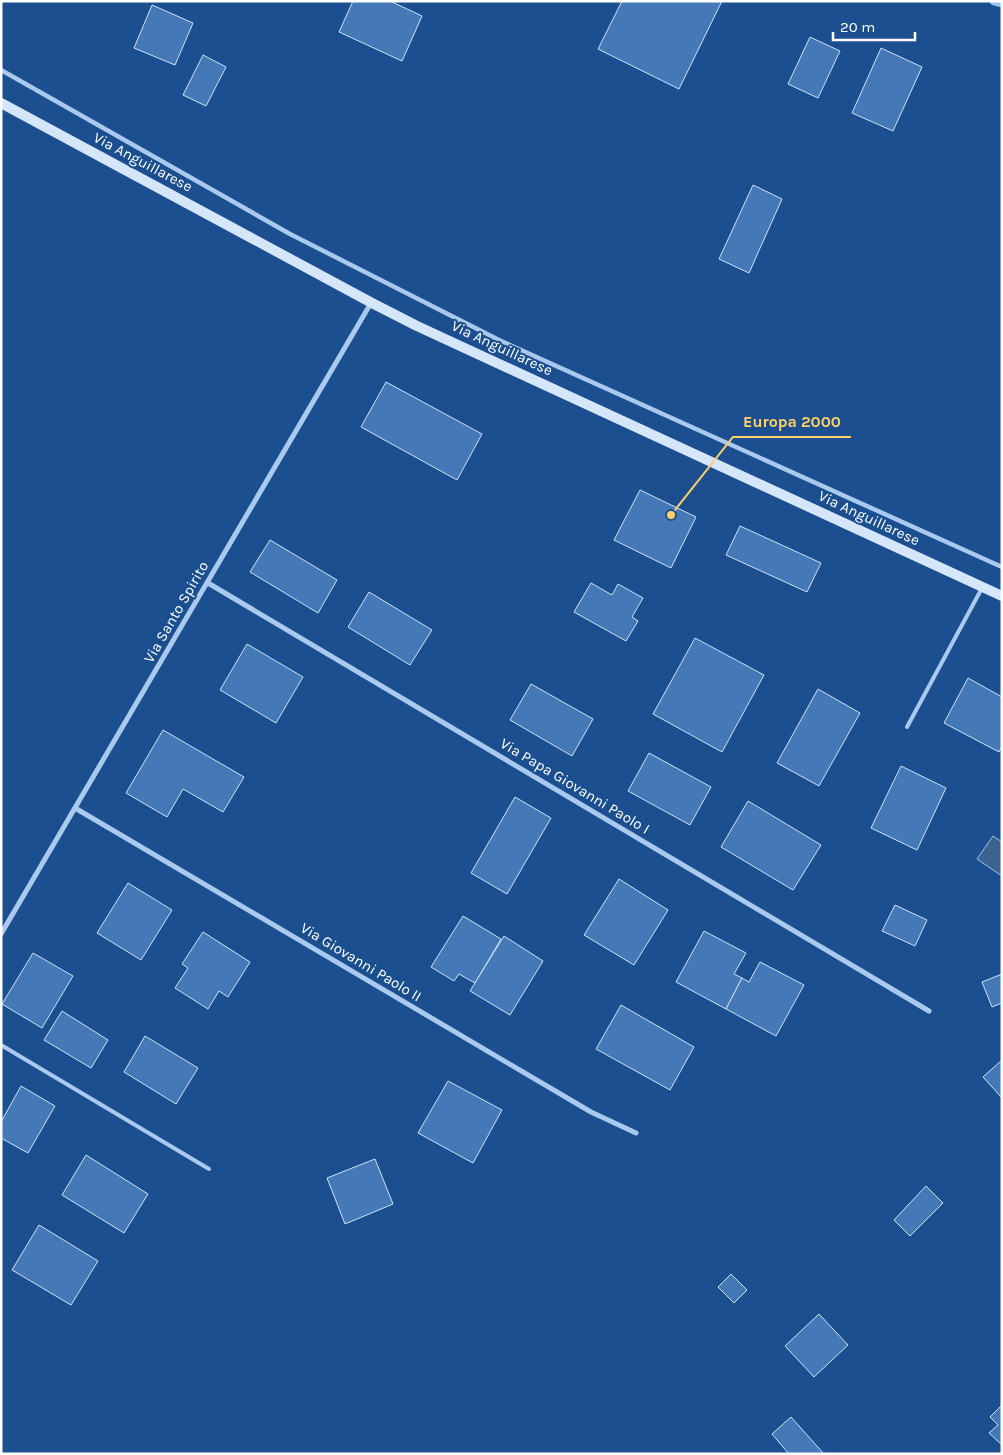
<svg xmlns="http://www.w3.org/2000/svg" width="1003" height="1455" font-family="Karla,sans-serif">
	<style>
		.water { fill: #3c6290; stroke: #9cc4f0 }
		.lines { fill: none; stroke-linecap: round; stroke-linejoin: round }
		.stream { stroke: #9cc4f0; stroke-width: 9 }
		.building { fill: #4478b7; stroke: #cfe3fa }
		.service { stroke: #a9c9ee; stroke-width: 4 }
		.pedestrian { stroke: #a9c9ee; stroke-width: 4.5 }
		.minor { stroke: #a9c9ee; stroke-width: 5 }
		.secondary { stroke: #d6e6fa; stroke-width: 10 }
		.labels { text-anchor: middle; stroke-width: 4; stroke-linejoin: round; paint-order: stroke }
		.street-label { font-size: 15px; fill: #fff; stroke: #1b4f8f }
		.leader { fill: none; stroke: #ffd166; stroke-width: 2 }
		.callout-dot { fill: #ffd166; stroke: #1b4f8f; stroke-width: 2 }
		.callout-label { font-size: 16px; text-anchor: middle; font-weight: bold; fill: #ffd166; stroke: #1b4f8f; stroke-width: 4; stroke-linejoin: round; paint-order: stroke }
	</style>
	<rect width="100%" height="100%" fill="#1b4f8f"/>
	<polygon class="water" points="993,836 1002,842 1002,876 977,859"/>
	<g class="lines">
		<polyline class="stream" points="994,1 1002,3"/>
	</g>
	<g class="building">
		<polygon points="353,1 390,1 422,16 402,61 339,32"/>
		<polygon points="622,1 722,1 679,89 598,49"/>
		<polygon points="152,5 193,23 175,65 134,48"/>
		<polygon points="810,37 840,51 818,98 788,84"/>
		<polygon points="881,48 922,67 893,131 852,113"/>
		<polygon points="203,55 226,67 206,106 183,95"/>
		<polygon points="753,185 782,199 749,273 719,259"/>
		<polygon points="386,382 482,434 457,480 361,427"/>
		<polygon points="640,490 696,517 671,568 614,540"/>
		<polygon points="740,526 821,563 807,592 726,555"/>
		<polygon points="270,540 337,580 318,613 250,572"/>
		<polygon points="591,583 612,595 618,584 643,598 632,617 638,621 626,641 574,612"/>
		<polygon points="369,592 432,630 410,665 348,627"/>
		<polygon points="695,638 764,675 722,752 653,714"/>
		<polygon points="247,644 303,677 276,723 220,690"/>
		<polygon points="968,678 1002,697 1002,746 999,752 944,723"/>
		<polygon points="531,684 593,719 572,756 510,720"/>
		<polygon points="818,689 860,713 819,786 777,763"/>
		<polygon points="163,730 244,777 223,812 183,789 167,817 126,793"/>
		<polygon points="649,753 711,787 690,825 628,791"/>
		<polygon points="901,766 946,788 917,850 871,828"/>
		<polygon points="515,797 551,818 507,894 471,873"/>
		<polygon points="748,801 821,845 793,890 721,847"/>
		<polygon points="619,879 668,910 634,965 584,935"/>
		<polygon points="128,883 172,910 141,960 97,933"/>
		<polygon points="895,905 927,920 915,946 882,931"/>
		<polygon points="463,916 501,939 475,983 459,974 454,981 431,967"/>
		<polygon points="704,931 746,953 734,974 742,978 726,1009 676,982"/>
		<polygon points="203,932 250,962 228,997 219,991 208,1009 175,988 188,968 182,964"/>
		<polygon points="504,936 543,961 510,1015 470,991"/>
		<polygon points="33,953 73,976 42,1028 2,1004"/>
		<polygon points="760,962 804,985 776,1036 726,1009 742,978 749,982"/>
		<polygon points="1002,974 1002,1003 992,1007 982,982"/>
		<polygon points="621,1005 694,1047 670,1090 596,1049"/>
		<polygon points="62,1011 108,1040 91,1068 44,1040"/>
		<polygon points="145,1036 198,1068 176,1104 124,1072"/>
		<polygon points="1002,1060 1002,1098 983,1077"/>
		<polygon points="448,1081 502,1110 473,1163 418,1133"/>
		<polygon points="21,1086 55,1106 28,1153 1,1138 1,1122"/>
		<polygon points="86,1155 148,1194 124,1233 62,1195"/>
		<polygon points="375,1159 393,1204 345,1224 327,1178"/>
		<polygon points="926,1186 943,1203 910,1236 894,1220"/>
		<polygon points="39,1225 98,1261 71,1305 12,1270"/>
		<polygon points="731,1274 747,1290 734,1303 718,1287"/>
		<polygon points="819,1314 848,1345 814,1377 785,1346"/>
		<polygon points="1002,1405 1002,1445 989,1433 998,1425 990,1417"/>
		<polygon points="791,1417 824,1454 789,1454 772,1434"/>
	</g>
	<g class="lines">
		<g class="service">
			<polyline points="907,727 982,588"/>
			<polyline points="1,1045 209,1169"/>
		</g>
		<polyline class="pedestrian" points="1,70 290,234 501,341 1002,567"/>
		<g class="minor">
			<polyline points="208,583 929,1011"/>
			<polyline points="75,808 591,1112 636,1133"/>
			<polyline points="1,934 371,303"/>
		</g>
		<polyline class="secondary" points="1,103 372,303 417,326 1002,596"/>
	</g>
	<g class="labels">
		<g class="street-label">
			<text transform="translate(143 162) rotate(28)" y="5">Via Anguillarese</text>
			<text transform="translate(502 348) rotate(25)" y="5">Via Anguillarese</text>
			<text transform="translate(869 518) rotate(25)" y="5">Via Anguillarese</text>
			<text transform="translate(176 612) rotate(-60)" y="5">Via Santo Spirito</text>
			<text transform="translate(575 786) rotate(31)" y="5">Via Papa Giovanni Paolo I</text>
			<text transform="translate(361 962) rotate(31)" y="5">Via Giovanni Paolo II</text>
		</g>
	</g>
	<path class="leader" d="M671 515L733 437H851"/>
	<circle class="callout-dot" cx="671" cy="515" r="5"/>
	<g class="callout-label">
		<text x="792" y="427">Europa 2000</text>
	</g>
	<rect width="1003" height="1455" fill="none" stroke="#ffffff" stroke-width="5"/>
	<path d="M833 32v8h82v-8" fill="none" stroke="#ffffff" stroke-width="2.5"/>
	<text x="840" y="32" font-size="15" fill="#ffffff" stroke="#1b4f8f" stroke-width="4" paint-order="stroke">20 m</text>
</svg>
